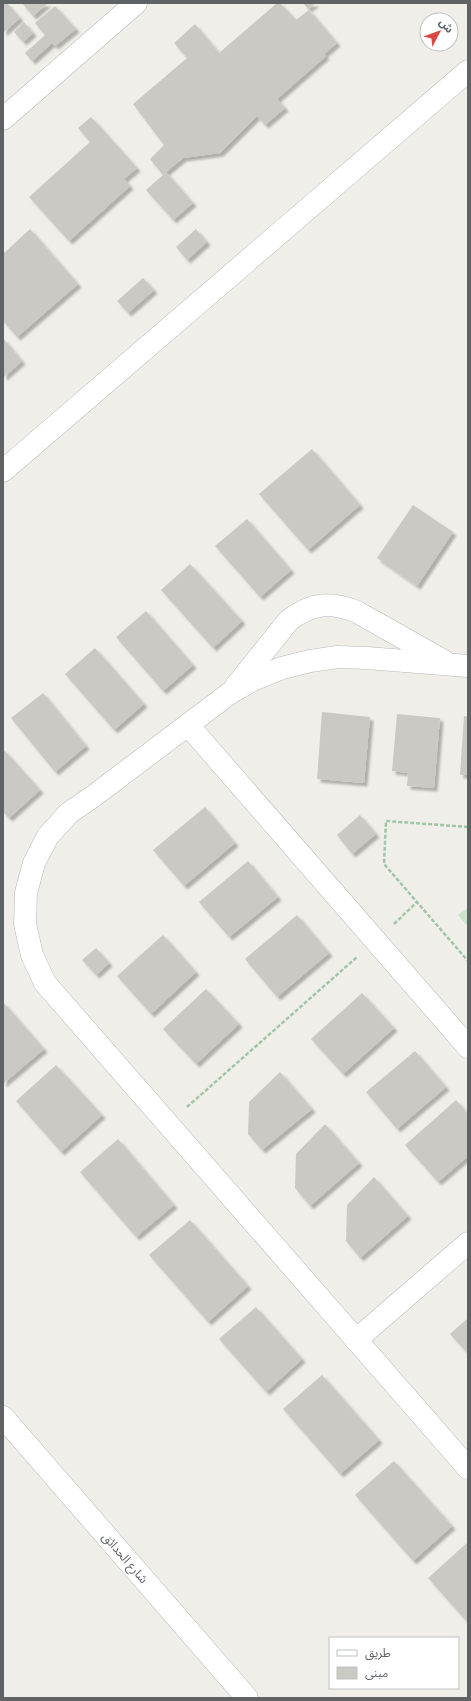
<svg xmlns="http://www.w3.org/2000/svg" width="471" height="1701" font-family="'Fira Sans','Noto Sans Arabic',sans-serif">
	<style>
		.green { fill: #c9e4c7 }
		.building { fill: #cbc9c4; filter: url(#shadow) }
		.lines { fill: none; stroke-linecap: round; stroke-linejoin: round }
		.minor-casing { stroke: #b5b8bb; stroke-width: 23 }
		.tertiary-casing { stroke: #b5b8bb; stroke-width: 23 }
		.path { stroke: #a0c5a9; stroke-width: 2.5; stroke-dasharray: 4 2; stroke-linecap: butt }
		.minor { stroke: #fff; stroke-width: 22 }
		.tertiary { stroke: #fff; stroke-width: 22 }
		.labels { text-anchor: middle; stroke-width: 3.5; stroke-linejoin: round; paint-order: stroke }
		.street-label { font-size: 12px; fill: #5f6366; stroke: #fff }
	</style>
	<defs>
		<filter id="shadow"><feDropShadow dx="3.5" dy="3.5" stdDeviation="1" flood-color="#0004"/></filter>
	</defs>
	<rect width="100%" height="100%" fill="#f0eee8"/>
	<polygon class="green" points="468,908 468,927 458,915"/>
	<g class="building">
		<polygon points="3,3 7,3 20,18 3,33"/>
		<polygon points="22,3 48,3 33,16"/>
		<polygon points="277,3 280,3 296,20 309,10 337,43 324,54 326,56 277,99 285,108 265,125 257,116 220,153 183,158 166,172 193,203 173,220 146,190 163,175 150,159 164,145 133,104 187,58 174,43 195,24 219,53"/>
		<polygon points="303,3 316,3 308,9"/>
		<polygon points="55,6 76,29 55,46 52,43 32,61 25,53 45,35 35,23"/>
		<polygon points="24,22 33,33 23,42 14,32"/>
		<polygon points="91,117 137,168 124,179 130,186 69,241 29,197 90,142 78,128"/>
		<polygon points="30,229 78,284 17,337 3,321 3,254"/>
		<polygon points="196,229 207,242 187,260 176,247"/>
		<polygon points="143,278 154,290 128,313 117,301"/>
		<polygon points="3,338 22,361 4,377 3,376"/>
		<polygon points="312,449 360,505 308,550 259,494"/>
		<polygon points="413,505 453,532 417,586 377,558"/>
		<polygon points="247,519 291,570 260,597 215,546"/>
		<polygon points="190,564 242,621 213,648 161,590"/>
		<polygon points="146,611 193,665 163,691 116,637"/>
		<polygon points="95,648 144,704 114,730 65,674"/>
		<polygon points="43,693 86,746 55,772 11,718"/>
		<polygon points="322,712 370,717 364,783 317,779"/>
		<polygon points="397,714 440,718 434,788 407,786 408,773 392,771"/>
		<polygon points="464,716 468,717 468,775 460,775"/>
		<polygon points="3,749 40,790 9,818 3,812"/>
		<polygon points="205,807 235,843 184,886 153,850"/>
		<polygon points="360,815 376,834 352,854 337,835"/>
		<polygon points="248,861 278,897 229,937 199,902"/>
		<polygon points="297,915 329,953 277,997 245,959"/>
		<polygon points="163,935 196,972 151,1014 117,976"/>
		<polygon points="96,948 109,963 96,975 82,960"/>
		<polygon points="206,989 239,1024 196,1064 163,1029"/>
		<polygon points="362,993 394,1028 343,1074 311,1039"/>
		<polygon points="3,1002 44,1049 3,1084"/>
		<polygon points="415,1051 446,1087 397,1129 366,1092"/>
		<polygon points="56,1065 102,1115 61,1152 16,1101"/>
		<polygon points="280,1072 312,1109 262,1150 248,1134 249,1102"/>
		<polygon points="456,1100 468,1114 468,1156 438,1182 405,1145"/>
		<polygon points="325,1124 359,1163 310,1206 295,1188 296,1154"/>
		<polygon points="118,1139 174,1205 136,1237 80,1172"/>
		<polygon points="374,1177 408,1216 360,1258 346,1241 347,1205"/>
		<polygon points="190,1220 248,1286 208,1322 149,1255"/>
		<polygon points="256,1307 302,1359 266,1392 219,1339"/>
		<polygon points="468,1318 468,1354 450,1334"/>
		<polygon points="322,1375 379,1440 340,1474 283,1409"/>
		<polygon points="394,1461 452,1526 413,1561 355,1495"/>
		<polygon points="468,1542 468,1623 428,1578"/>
	</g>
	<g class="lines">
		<g class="minor-casing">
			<g id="minor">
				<polyline points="3,119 136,3"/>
				<polyline points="468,666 367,658 338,657 310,661 282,668 255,679 230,693 95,795 69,813 48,836 34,863 26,893 25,924 32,955 45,983 468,1468"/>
				<path d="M236,686L289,620C312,603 331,601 357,612L444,661"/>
				<polyline points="188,725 468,1047"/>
				<polyline points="356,1340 468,1243"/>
			</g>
		</g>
		<g class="tertiary-casing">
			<g id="tertiary">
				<polyline points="3,471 468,71"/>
				<polyline points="3,1417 247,1698"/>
			</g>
		</g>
		<g class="path">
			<polyline points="468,827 386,821 384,864 468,961"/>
			<polyline points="394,924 417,902"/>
			<polyline points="187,1107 357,957"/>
		</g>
		<use href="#minor" class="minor"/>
		<use href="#tertiary" class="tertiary"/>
	</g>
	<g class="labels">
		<g class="street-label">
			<text transform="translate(125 1558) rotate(49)" y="4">شارع الحدائق</text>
		</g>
	</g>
	<rect width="471" height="1701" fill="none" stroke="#5f6366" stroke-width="8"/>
	<rect x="329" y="1637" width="130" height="52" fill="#ffffff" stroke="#bfc1c2"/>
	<rect x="337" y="1650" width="20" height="6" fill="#ffffff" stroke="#bfc1c2"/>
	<text x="365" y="1657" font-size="12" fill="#5f6366">طريق</text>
	<rect x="337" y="1667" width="20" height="12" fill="#cbc9c4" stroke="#bfc1c2"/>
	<text x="365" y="1677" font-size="12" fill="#5f6366">مبنى</text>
	<g transform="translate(439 32) rotate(49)"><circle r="19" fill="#ffffff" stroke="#bfc1c2"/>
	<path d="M0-3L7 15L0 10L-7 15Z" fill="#da4844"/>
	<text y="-6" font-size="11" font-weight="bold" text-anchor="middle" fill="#5f6366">ش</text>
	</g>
</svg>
